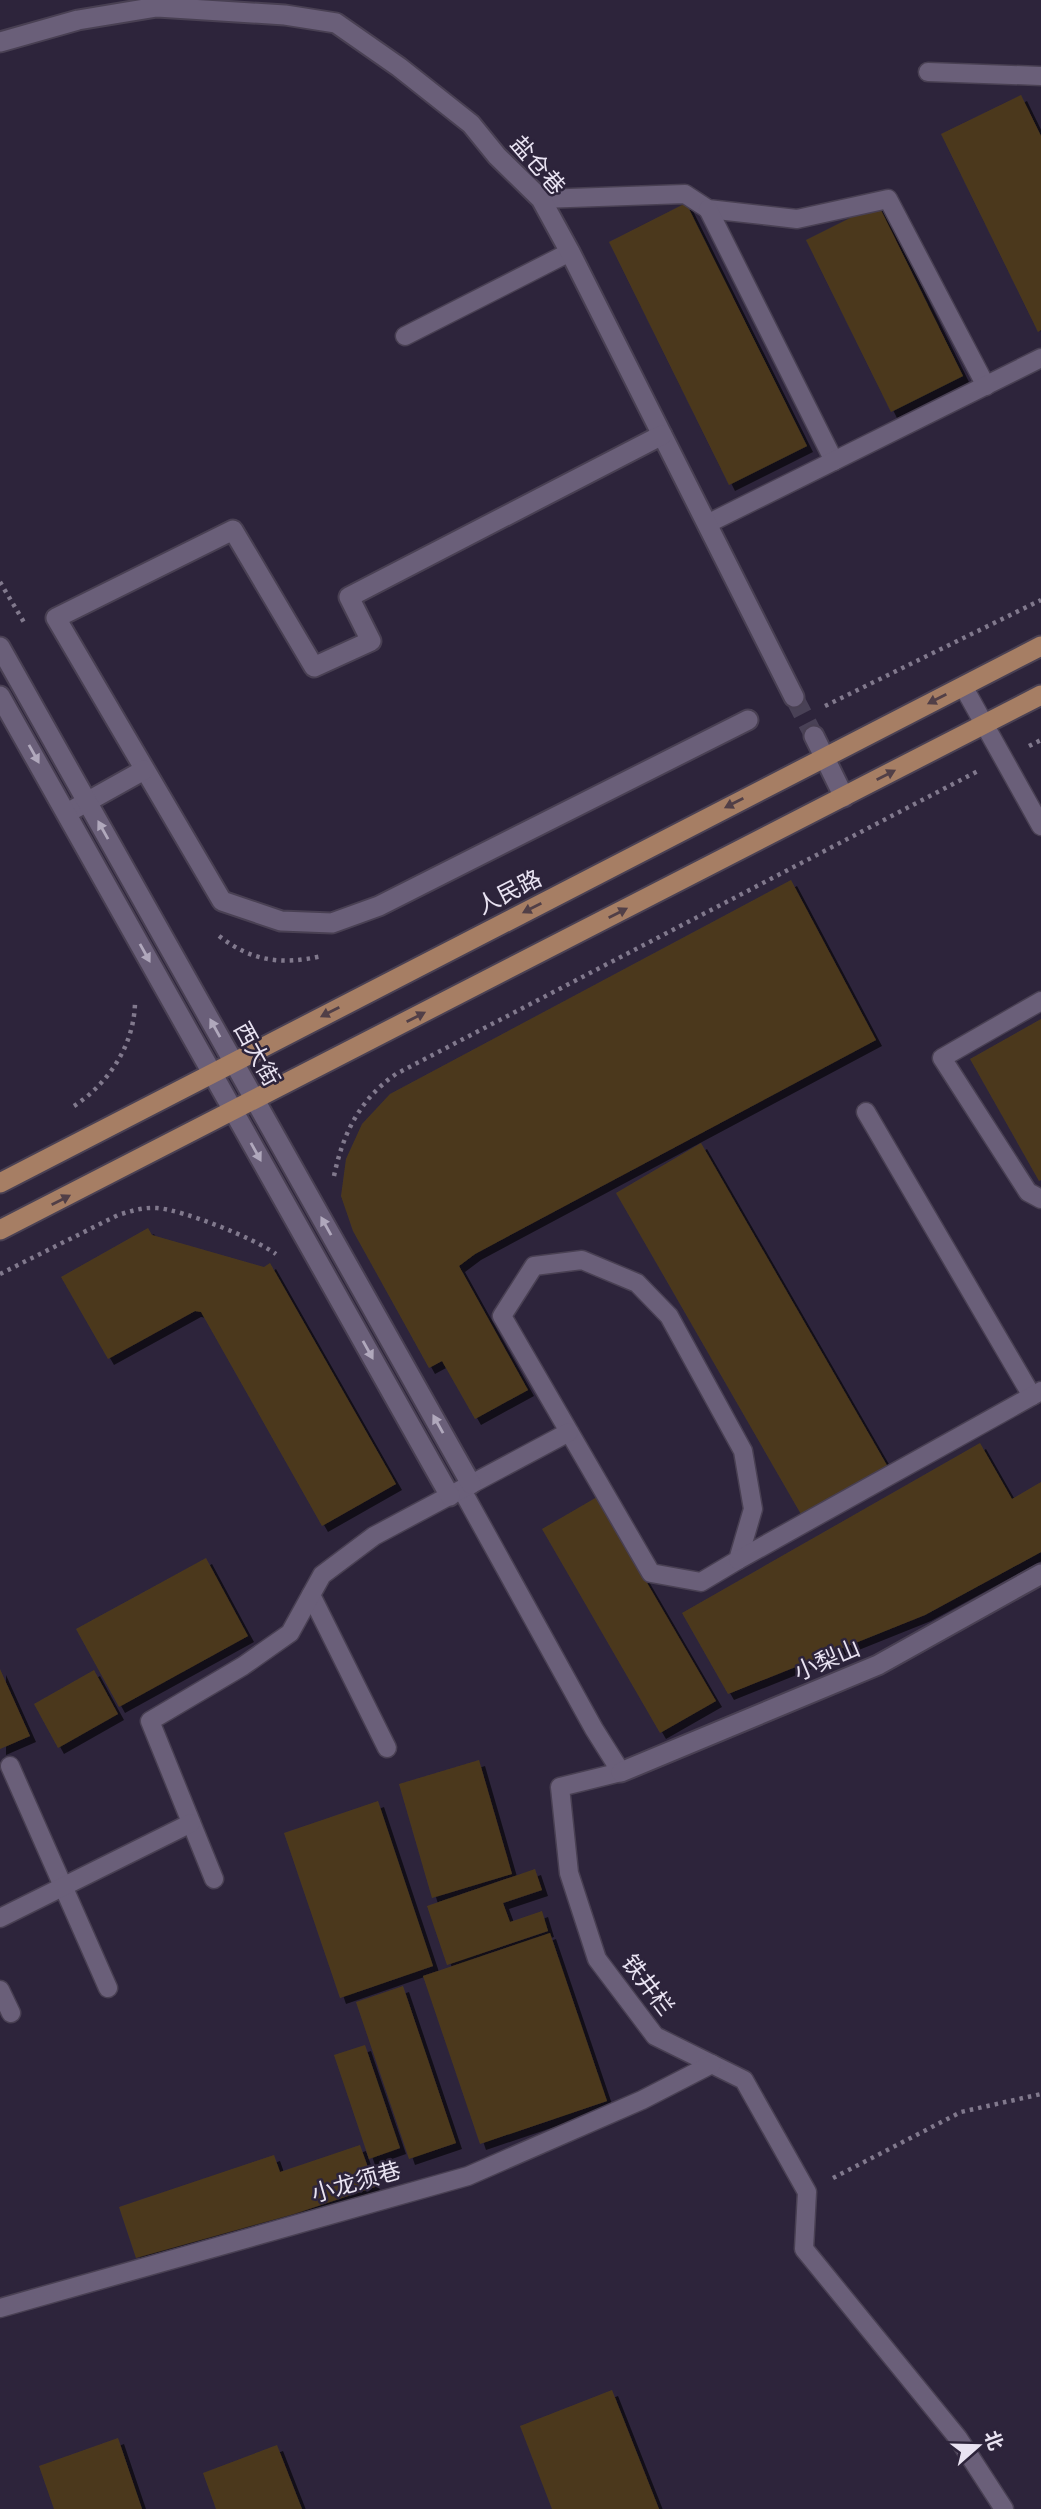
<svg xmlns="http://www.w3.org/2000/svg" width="1041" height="2509" font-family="'Varela Round','Noto Sans SC',sans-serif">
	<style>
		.building { fill: #4b391e; filter: url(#shadow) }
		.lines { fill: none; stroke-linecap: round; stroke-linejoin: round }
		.minor-tunnel { stroke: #494156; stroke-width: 19; stroke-dasharray: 19 10; stroke-linecap: butt }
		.service-casing { stroke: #494053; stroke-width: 21 }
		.minor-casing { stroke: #494053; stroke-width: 23 }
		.tertiary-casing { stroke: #494053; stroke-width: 23 }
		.primary-casing { stroke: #494053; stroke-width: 23 }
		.path { stroke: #81798d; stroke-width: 4.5; stroke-dasharray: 3.5 5; stroke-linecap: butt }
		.service { stroke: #6a5f79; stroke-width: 18 }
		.minor { stroke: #6a5f79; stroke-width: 19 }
		.tertiary { stroke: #6a5f79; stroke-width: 19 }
		.primary { stroke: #a67e64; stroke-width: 19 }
		.oneway { fill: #513f47 }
		.oneway2 { fill: #b0a8bc }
		.labels { text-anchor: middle; stroke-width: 5; stroke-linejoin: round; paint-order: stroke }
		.street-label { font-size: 23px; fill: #e9e3f2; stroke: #2d243b }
	</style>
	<defs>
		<filter id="shadow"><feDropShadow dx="6" dy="6" stdDeviation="0" flood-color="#0009"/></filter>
	</defs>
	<rect width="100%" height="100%" fill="#2d243b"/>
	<g class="building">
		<polygon points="1021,95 1041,136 1041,330 1038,332 941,134"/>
		<polygon points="686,203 807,446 729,485 609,242"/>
		<polygon points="878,204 963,376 891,412 806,240"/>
		<polygon points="791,880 876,1040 475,1254 459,1266 528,1390 475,1419 442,1361 429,1368 353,1231 341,1196 346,1159 362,1124 390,1094"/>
		<polygon points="1041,1019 1041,1180 1039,1181 970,1059"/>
		<polygon points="701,1143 888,1467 802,1516 616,1193"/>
		<polygon points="148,1228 152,1235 264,1267 270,1263 396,1484 322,1526 201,1312 195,1311 108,1359 61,1277"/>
		<polygon points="980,1443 1012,1499 1041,1482 1041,1552 925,1615 728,1694 682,1613"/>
		<polygon points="597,1497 716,1701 660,1733 542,1529"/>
		<polygon points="206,1558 248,1636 119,1707 76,1629"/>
		<polygon points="0,1669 30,1736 0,1749"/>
		<polygon points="94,1670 118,1714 58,1748 34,1704"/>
		<polygon points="479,1760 512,1874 432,1898 399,1784"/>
		<polygon points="378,1801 433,1966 340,1998 284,1833"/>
		<polygon points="535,1869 542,1890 503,1903 510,1922 542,1911 548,1931 447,1965 427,1906"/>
		<polygon points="550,1933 607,2101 480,2144 423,1976"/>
		<polygon points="403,1986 456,2143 409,2159 356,2002"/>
		<polygon points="365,2045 400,2148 369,2159 334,2055"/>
		<polygon points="360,2145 375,2187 294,2214 136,2258 119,2207 274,2155 280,2172"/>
		<polygon points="612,2390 659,2509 552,2509 520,2426"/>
		<polygon points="118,2438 142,2509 54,2509 39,2466"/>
		<polygon points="277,2445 302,2509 216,2509 203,2473"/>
	</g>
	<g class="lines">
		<polyline class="minor-tunnel" points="794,697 814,736"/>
		<g class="service-casing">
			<g id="service">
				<polyline points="928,72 1041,76"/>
				<polyline points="541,199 685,194 708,209 797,219 888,199 986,386"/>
				<polyline points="708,209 834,461"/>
				<polyline points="405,336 570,252"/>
				<polyline points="707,524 1041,358"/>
				<polyline points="963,686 1041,826"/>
				<polyline points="1041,1001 942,1058 1028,1192 1041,1199"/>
				<polyline points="866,1112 1032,1396"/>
				<polygon points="582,1260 637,1283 669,1316 743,1451 753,1509 738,1560 701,1582 651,1573 502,1316 534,1266"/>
				<polyline points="462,1490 594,1729 621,1772 560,1787 569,1873 597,1959 655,2036 744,2080 807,2192 804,2249 958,2438 1004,2509"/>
				<polyline points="738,1560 1041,1391"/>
				<polyline points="311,1595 387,1748"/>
				<polyline points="10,1766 108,1988"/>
				<polyline points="214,1879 150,1721 243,1666 290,1633 322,1575 374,1536 569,1432"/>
				<polyline points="0,1918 191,1823"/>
				<polyline points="0,1990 11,2013"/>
				<polyline points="0,2308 468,2176 642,2100 712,2064"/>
			</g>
		</g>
		<g class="minor-casing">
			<g id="minor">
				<polyline points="0,42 78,20 157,7 285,15 336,23 399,67 471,124 497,156 541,199 570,252 794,697"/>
				<polyline points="662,435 349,597 371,641 314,667 233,530 56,618 222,901 281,921 332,923 379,906 748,720"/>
				<polyline points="814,736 844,797"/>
				<polyline points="67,813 144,770"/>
				<polyline points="621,1772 878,1665 1041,1574"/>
			</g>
		</g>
		<g class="tertiary-casing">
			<g id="tertiary">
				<polyline points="0,647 471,1484"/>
				<polyline points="0,696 450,1496"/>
			</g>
		</g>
		<g class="primary-casing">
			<g id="primary">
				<polyline points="0,1183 1041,646"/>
				<polyline points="0,1230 1041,695"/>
			</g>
		</g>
		<g class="path">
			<polyline points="0,582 25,624"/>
			<polyline points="825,706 1041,600"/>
			<polyline points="1029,746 1041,740"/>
			<path d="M219,936C253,962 282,965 322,956"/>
			<path d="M74,1106C109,1083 134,1045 135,1003"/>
			<path d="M334,1176C343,1133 360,1099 396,1074L978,771"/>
			<path d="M0,1274L118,1215C131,1211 143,1207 157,1208C183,1210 254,1238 276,1254"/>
			<polyline points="833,2178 961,2112 1041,2094"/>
		</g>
		<use href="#service" class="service"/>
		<use href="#minor" class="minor"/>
		<use href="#tertiary" class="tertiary"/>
		<use href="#primary" class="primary"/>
	</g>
	<defs><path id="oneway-solid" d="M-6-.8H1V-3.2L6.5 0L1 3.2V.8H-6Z" transform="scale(1.75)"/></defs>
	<g class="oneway">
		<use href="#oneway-solid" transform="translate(937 699) rotate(153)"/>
		<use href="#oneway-solid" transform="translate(886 775) rotate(-27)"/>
		<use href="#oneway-solid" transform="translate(734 803) rotate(153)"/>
		<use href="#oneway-solid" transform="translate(532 908) rotate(153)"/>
		<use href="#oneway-solid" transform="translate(618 913) rotate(-27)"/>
		<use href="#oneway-solid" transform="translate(330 1012) rotate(153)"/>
		<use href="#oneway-solid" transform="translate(416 1017) rotate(-27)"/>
		<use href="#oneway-solid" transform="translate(61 1200) rotate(-27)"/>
	</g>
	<g class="oneway2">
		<use href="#oneway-solid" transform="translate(34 754) rotate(61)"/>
		<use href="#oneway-solid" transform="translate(103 830) rotate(-119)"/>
		<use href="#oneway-solid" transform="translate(145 953) rotate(61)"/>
		<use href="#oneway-solid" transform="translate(215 1028) rotate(-119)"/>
		<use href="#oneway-solid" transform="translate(256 1152) rotate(61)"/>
		<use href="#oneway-solid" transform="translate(326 1226) rotate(-119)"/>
		<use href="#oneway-solid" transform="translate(368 1350) rotate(61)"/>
		<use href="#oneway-solid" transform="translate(438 1424) rotate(-119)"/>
	</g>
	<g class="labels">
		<g class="street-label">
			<text transform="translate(538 165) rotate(49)" y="8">盐仓巷</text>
			<text transform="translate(509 892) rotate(-27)" y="8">人民路</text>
			<text transform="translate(257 1054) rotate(61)" y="8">西大街</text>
			<text transform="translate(827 1660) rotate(-23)" y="8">小梨山</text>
			<text transform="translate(648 1985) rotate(53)" y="8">铁井栏</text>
			<text transform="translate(356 2182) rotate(-16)" y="8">小龙须巷</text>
		</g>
	</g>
	<g transform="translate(978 2446) rotate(70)" stroke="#2d243b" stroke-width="5" paint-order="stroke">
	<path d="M0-5L12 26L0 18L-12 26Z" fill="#e9e3f2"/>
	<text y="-10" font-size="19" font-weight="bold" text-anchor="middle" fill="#e9e3f2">北</text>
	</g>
</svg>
